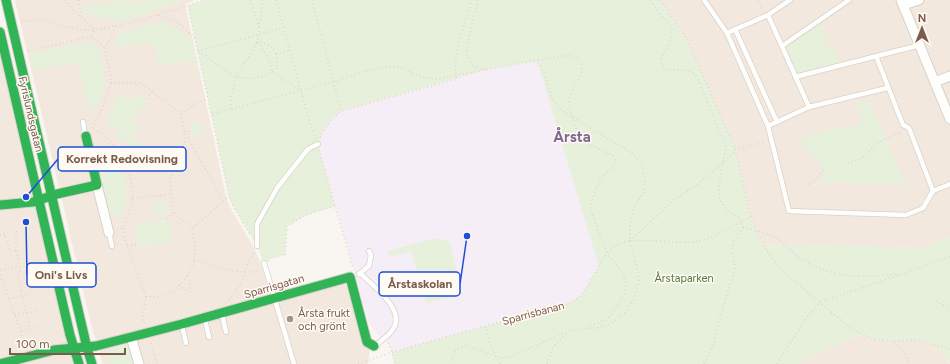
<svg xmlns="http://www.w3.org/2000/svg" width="950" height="364" font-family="Figtree,sans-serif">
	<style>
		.residential { fill: #f2e8de }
		.education { fill: #f6eef6 }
		.green { fill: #e7f0db }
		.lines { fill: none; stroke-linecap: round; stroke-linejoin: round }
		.lane-casing { stroke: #d7d1cb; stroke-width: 6 }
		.street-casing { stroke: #d7d1cb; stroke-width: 11 }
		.fast-casing { stroke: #d9d2cb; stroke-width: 11 }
		.path { stroke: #dcd5d0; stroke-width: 1.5; stroke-dasharray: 1 3; stroke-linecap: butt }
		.lane { stroke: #fefefd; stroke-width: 4.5 }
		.street { stroke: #fefefd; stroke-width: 9 }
		.fast { stroke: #30b455; stroke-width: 9 }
		.poi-dot { fill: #a69286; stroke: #fffaf3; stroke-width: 1.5 }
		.labels { text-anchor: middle; stroke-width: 3; stroke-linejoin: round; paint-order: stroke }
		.street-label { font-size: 11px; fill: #7a5c4d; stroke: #fffaf3 }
		.park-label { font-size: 11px; fill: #537a41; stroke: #fffaf3 }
		.poi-label { font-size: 11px; fill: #7a5c4d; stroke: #fffaf3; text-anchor: start }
		.district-label { font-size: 15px; font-weight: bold; fill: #846695; stroke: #fffaf3 }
		.leader { fill: none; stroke: #1d4ed8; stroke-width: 1.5 }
		.callout-dot { fill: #1d4ed8; stroke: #fffaf3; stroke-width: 1.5 }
		.callout { fill: #fffaf3; stroke: #1d4ed8; stroke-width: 1.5 }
		.callout-label { font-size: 12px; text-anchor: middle; font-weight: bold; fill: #7a5c4d }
	</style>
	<rect width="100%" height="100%" fill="#f9f5f0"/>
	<g class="residential">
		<polygon points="15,0 194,0 185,4 226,197 232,211 254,248 261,264 272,303 348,281 370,348 368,364 103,364 92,328"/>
		<polygon points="660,0 950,0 950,237 922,248 763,244 751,217 735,149 687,39"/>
		<polygon points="0,53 73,364 0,364"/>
		<polygon points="862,334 872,339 893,341 917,340 933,344 950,364 795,364"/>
	</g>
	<polygon class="education" points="537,61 599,267 581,295 569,303 392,352 388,342 377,334 369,323 318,144 324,128 332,117 341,111 489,69"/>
	<g class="green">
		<path d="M129,0L138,3L149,0H180L177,3C161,8 135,20 119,20C105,20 93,15 80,10V7Z"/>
		<polygon points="204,0 660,0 687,39 727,128 735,149 741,172 751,217 763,244 922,248 950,237 950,363 932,344 917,340 893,341 872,339 862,334 795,364 395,364 392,352 569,303 581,295 599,267 537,61 489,69 341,111 333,117 324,128 318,144 335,206 306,215 287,226 285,255 270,259 270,261 264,263 257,246 232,204 229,196 188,6"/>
		<polygon points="162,22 182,32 193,40 197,61 158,64 154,43 114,47 120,32"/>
		<polygon points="822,24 829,40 823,43 826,49 832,46 841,65 795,77 782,46"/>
		<polygon points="79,43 91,43 99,50 106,82 99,105 89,110 78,62 44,69 31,67 31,54"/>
		<polygon points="121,95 126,98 144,96 148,101 131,120 136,123 138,128 137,133 132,135 133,137 139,140 142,145 139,150 134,153 127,149 126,145 128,140 127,138 122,141 116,137 115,134 118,128 117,126 113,127 108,124 106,120 113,107 113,103 115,98"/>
		<path d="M856,100L870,103L906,184L820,182C821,179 824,174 823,170C823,161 804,150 799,140L829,130L861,125Z"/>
		<circle cx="197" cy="129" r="7"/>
		<polygon points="102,142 123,165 127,198 120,219 110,216 96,152"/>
		<circle cx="161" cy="208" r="8"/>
		<polygon points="169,219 172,242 137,247 134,224"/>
		<polygon points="436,238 449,241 462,294 426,303 411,251 389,257 388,251"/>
		<polygon points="130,345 136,364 111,364 108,351"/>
	</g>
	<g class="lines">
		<g class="lane-casing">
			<g id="lane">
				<polyline points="704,0 727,33 768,126 789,211 906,215 923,208 933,191 950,184"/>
				<polyline points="768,15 809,107"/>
				<polyline points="735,29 777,122"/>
				<polyline points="727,33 768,15 790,0"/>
				<polyline points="782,46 849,0"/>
				<polyline points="876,56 903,125 909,128 933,191"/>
				<polyline points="795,77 920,45"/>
				<polyline points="83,122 85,134"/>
				<polyline points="768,126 809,107 887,88"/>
				<polyline points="109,233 112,246"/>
				<polyline points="257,246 257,224 277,188 308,149 318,144"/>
				<polyline points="264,263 294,364"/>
				<polyline points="359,274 369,266 371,255 369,251"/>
				<path d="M361,274C373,286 406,310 393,329C389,336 380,341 375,346"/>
				<polyline points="222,315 226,332"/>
				<polyline points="205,320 209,337"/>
				<polyline points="182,326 186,343"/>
			</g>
		</g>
		<g class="street-casing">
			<g id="street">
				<polyline points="901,0 950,119"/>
				<polyline points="903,5 919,0"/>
				<polyline points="935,82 950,76"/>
				<polyline points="97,185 109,233"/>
				<polyline points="131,337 139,364"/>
			</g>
		</g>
		<g class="fast-casing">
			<g id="fast">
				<polyline points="6,0 87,348 92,364"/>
				<polyline points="0,32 70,335 79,364"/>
				<polyline points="0,205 33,202 57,194 97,185 86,136"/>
				<polyline points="0,364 54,350 96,346 182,324 350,277 367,342 374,346"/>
			</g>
		</g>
		<g class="path">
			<polyline points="65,0 74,11 95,29 91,37"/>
			<polyline points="79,0 81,16"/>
			<polyline points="250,0 259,27"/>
			<polyline points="276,0 309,120 316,139"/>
			<polyline points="312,0 341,111"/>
			<path d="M478,0L466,51C469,62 473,69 485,69"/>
			<path d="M650,0C653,4 656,9 659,13C669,24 676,27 669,43C666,51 661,55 661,64L666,69C684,73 691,64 700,84L726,147L719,186L720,200L728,211L740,218L743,227L734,241L732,251L735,266L733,276L720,317L713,346L704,364"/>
			<polyline points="660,0 687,39 735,149 751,217 757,232 768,253 781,270 837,317 854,330 872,339 893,341 917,340 950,349"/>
			<polyline points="758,0 763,11"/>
			<polyline points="188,6 229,196 235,210 251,236"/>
			<polyline points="158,15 180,24 196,39"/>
			<polyline points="22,22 40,19 62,26 83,30 101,29 146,19 204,0"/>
			<path d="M28,51L89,37C95,38 102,44 105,49"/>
			<path d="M198,51C225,69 238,89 272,72C270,60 265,51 257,42C275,44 277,51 277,68L272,72L300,90"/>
			<polyline points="198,51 283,28"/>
			<polyline points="276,54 290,50"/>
			<path d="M534,61L570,55L578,58L582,65V71L569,98V105L577,132L587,143L615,157C617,169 606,170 601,179C596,188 592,199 590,209L607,253L623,273L626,282L625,293L612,314L606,320L586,328"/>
			<polyline points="111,83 141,83 181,114 194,105 208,98"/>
			<polyline points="146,99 152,91"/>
			<polyline points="231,109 231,96 235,80 244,63 255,49 259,35 259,27 263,0"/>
			<polyline points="181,114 186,148 183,155 170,179 173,212 192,228 229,196"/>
			<polyline points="212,114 333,82 356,74 382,67 399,67 422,77 438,79 533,61 539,64 545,74 552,98 561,110 632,153 641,163 645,178 644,192 635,206 630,226 630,241 636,263 639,279 635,297 627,311 611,324 596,328 582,329 569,331 530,348 510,357 501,358 464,345 455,351 450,364"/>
			<polyline points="92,128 103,107 110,86 111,79 105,49 116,25"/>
			<path d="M94,129C106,136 122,151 128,165C130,169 130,175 131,180C134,199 132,210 123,228L116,230"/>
			<polyline points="189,131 184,131 223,200"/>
			<path d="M320,138C325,127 331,119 341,111L457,79C451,51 465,26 472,0"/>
			<polyline points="735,149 766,142"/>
			<polyline points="319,150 353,268"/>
			<polyline points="848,163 862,158 879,142 901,132"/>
			<polyline points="128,164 131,152"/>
			<polyline points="805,187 816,179 824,170"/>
			<polyline points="160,196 161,200"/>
			<polyline points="133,198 171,194"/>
			<polyline points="167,219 173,212"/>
			<path d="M743,227C753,230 763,232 772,236C785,242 793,254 804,261C834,279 866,277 900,274"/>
			<polyline points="123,228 125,241 146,297 143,314 143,323"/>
			<polyline points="16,231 16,250 20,269 18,277 30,329"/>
			<polyline points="4,233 10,251 16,250"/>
			<polyline points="0,235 5,235"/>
			<polyline points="630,241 675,199 697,185 735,152"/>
			<polyline points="127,245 137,245"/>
			<polyline points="285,255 287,226 306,215 335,206"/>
			<path d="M194,260C219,266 234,275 260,271"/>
			<polyline points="0,270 19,266"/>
			<polyline points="0,275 26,346"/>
			<polyline points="179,285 182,288 189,292 190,284 187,274"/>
			<path d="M146,297C153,297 161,298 167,294C179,289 191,272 194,260C197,251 194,237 192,229"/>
			<polyline points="9,299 30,294"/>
			<polyline points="229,300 242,281 247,265 254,251"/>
			<polyline points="936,301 950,308"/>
			<polyline points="15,315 37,311"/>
			<polyline points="485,326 489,341 500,364"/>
			<polyline points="22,331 38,327"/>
			<polyline points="894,342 905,353 910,364"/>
			<polyline points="151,343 157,364"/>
			<polyline points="388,343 392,352 395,364"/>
			<path d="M358,364L392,352L569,303C573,301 579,298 582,294C593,280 601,254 617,245C636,234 676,246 699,241C717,237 734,224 751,217"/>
			<polyline points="547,364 553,347 566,334"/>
			<polyline points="777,364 806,318 821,302 950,257"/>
		</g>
		<use href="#lane" class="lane"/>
		<use href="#street" class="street"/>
		<use href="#fast" class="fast"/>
	</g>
	<circle class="poi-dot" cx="290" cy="319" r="4"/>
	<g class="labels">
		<g class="street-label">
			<text transform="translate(31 114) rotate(77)" y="4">Fyrislundsgatan</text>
			<text transform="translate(274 286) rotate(-16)" y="4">Sparrisgatan</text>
			<text transform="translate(533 313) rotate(-15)" y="4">Sparrisbanan</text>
		</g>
		<g class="park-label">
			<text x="684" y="282">Årstaparken</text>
		</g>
		<g class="poi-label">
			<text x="298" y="317">Årsta frukt<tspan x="298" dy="13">och grönt</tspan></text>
		</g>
		<g class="district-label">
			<text x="572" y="142">Årsta</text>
		</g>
	</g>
	<path class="leader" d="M26 197L58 159M26 222L27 275M467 236L460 284"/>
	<g class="callout-dot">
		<circle cx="26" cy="197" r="4"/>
		<circle cx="26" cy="222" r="4"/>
		<circle cx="467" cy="236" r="4"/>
	</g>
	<g class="callout">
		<rect x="58" y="147" width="128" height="24" rx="4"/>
		<rect x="27" y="263" width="69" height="24" rx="4"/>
		<rect x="379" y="272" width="81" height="24" rx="4"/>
	</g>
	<g class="callout-label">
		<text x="122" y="163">Korrekt Redovisning</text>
		<text x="61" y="279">Oni's Livs</text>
		<text x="420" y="288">Årstaskolan</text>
	</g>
	<g transform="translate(922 28)" stroke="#fffaf3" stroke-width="3" paint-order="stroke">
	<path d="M0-3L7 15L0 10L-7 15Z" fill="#7a5c4d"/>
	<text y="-6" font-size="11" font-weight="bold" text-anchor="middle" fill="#7a5c4d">N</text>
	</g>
	<path d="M10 348v6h115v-6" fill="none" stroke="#7a5c4d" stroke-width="2"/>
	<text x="16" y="348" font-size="12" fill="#7a5c4d" stroke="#fffaf3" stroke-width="3" paint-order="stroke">100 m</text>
</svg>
